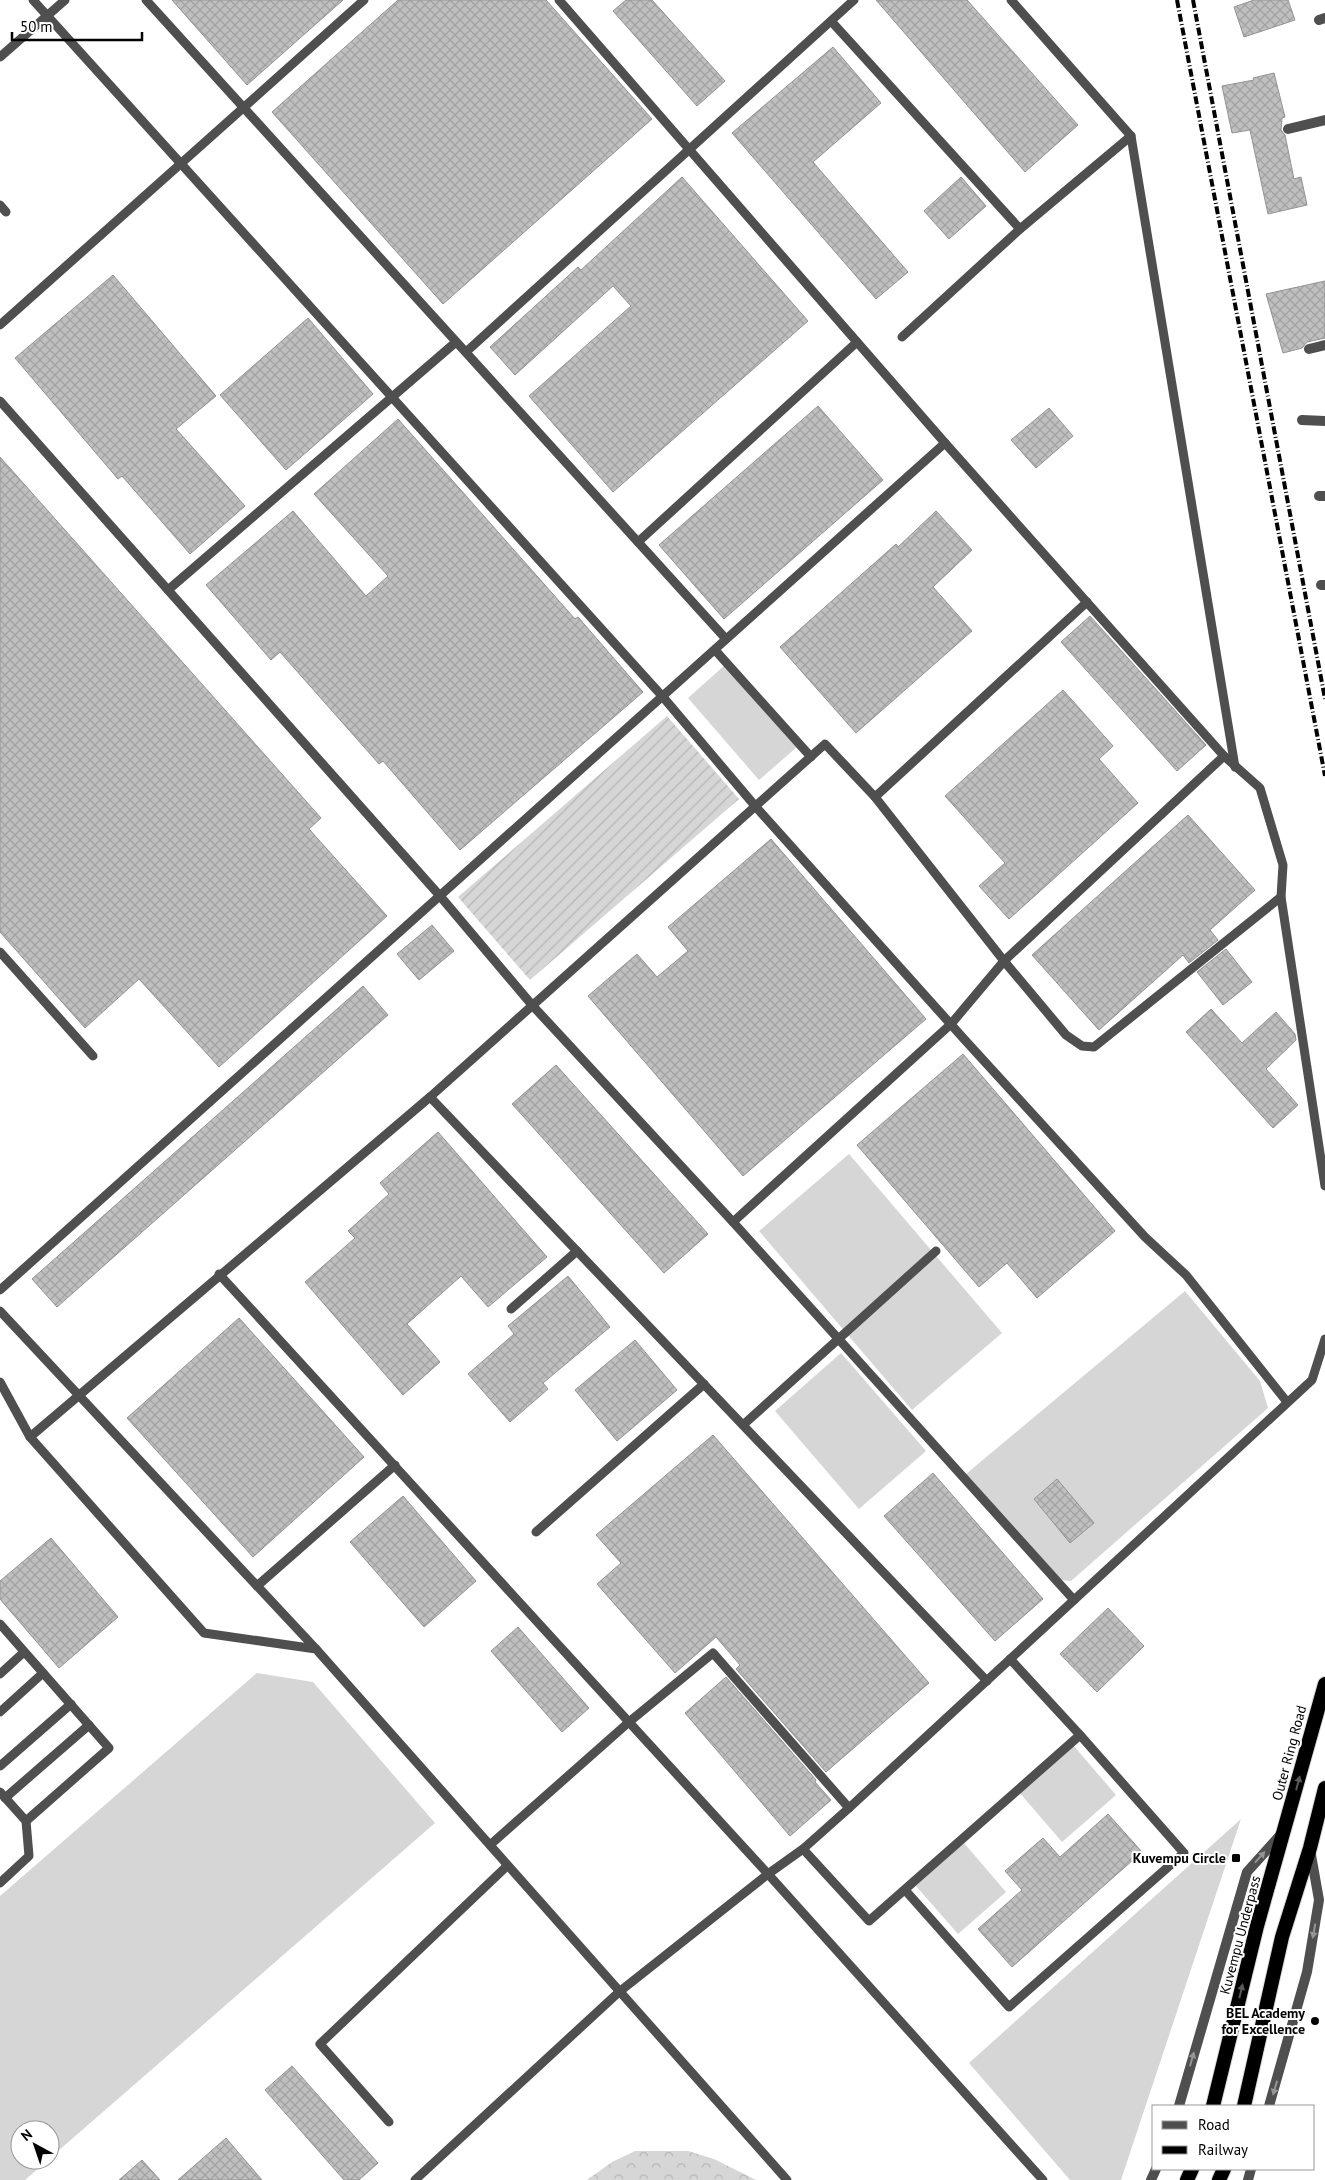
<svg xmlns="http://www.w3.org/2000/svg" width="1325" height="2180" font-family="'PT Sans',sans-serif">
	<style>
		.grass { fill: #d6d6d6 }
		.forest { fill: url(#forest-crowns) }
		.garden { fill: url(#garden-furrows) }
		.building { fill: url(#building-cross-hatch); stroke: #939393 }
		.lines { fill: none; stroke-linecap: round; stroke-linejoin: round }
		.trunk-casing { stroke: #dbdbdb; stroke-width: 16 }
		.service { stroke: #4f4f4f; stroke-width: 9 }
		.minor { stroke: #4f4f4f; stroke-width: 10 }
		.tertiary { stroke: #4f4f4f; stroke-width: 10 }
		.trunk { stroke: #000; stroke-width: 14 }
		.rail { stroke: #000; stroke-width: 4; stroke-dasharray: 8 2.5 1 2.5; stroke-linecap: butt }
		.oneway { fill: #595959 }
		.oneway2 { fill: #959595 }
		.poi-dot { fill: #000; stroke: #fff; stroke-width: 2 }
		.labels { text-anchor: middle; stroke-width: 4; stroke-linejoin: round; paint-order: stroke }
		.street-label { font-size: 14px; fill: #000; stroke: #fff }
		.poi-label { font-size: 14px; font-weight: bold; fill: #000; stroke: #fff; text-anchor: end }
	</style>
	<defs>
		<pattern id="forest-crowns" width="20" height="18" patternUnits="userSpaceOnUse" patternTransform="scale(1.25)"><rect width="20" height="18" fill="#d6d6d6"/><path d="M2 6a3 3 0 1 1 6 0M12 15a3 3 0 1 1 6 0" fill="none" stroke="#b6b6b6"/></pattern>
		<pattern id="garden-furrows" width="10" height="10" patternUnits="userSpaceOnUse" patternTransform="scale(1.25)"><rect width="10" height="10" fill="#d6d6d6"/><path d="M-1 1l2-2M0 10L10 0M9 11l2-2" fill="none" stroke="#b6b6b6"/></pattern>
		<pattern id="building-cross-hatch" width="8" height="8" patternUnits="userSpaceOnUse" patternTransform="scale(1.25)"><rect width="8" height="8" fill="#bfbfbf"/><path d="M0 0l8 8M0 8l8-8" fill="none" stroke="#a2a2a2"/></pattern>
	</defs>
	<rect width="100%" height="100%" fill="#fff"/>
	<g class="grass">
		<polygon points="725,665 797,747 759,780 688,698"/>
		<polygon points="849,1154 1002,1333 912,1410 759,1231"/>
		<polygon points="1185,1291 1260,1381 1268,1408 1071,1581 1060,1580 966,1474"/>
		<polygon points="841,1353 926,1451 859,1509 775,1411"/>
		<polygon points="257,1673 313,1682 435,1823 50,2158 50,2130 20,2130 20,2160 48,2160 25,2180 0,2180 0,1896"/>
		<polygon points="1073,1745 1116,1795 1062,1842 1019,1792"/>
		<polygon points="1241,1819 1121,2180 1070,2180 969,2063"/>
		<polygon points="964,1843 1006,1892 958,1934 916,1886"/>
	</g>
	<polygon class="forest" points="635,2151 688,2151 714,2159 756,2180 587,2180 612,2162"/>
	<polygon class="garden" points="667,716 739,799 530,980 458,897"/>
	<g class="building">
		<polygon points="172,0 343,0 247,85"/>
		<polygon points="398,0 546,0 652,119 443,304 272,112"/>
		<polygon points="626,0 652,0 725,81 697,106 613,11"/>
		<polygon points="876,0 967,0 1078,125 1025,172"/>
		<polygon points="1254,0 1288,0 1295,20 1244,37 1234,7"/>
		<polygon points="833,47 881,103 813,162 908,272 876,299 732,133"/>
		<polygon points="1274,73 1285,117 1282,118 1281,130 1285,135 1294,179 1301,177 1307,205 1268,214 1250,130 1232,133 1222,86 1254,80 1253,78"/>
		<polygon points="682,177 808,321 613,492 529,396 631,306 613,286 515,375 490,347 578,267 581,270"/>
		<polygon points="961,177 986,206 949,239 924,211"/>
		<polygon points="113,275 216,396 176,429 245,506 190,554 122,476 118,479 15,358"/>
		<polygon points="1325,281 1325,338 1307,342 1302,348 1283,353 1266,294"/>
		<polygon points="308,318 373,394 286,470 220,395"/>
		<polygon points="818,406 883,480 724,619 659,545"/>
		<polygon points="1049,408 1073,436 1036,468 1011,440"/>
		<polygon points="398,419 575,619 578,617 643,692 460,850 383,761 379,764 280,652 271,660 206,585 293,511 366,596 388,576 314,494"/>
		<polygon points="0,457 321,818 309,829 387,916 219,1067 139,979 85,1028 0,932"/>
		<polygon points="936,511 972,550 933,587 972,631 856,733 780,647 896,544 898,547"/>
		<polygon points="1090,616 1206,745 1177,771 1061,642"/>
		<polygon points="1063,690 1113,746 1099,759 1138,803 1009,919 979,886 1005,863 945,796"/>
		<polygon points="1188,815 1255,890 1210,930 1218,940 1189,963 1183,955 1099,1030 1032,955"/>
		<polygon points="771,839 926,1019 743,1176 588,996 637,954 657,977 688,951 668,927"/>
		<polygon points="432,925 454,951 419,980 397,954"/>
		<polygon points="1226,949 1252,982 1223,1005 1197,972"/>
		<polygon points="363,986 388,1015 57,1307 32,1279"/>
		<polygon points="1211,1009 1242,1043 1276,1012 1295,1034 1296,1040 1266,1069 1298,1105 1273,1128 1186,1032"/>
		<polygon points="963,1054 1115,1231 1037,1298 1007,1263 979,1287 857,1145"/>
		<polygon points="556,1065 708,1234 664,1273 512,1104"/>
		<polygon points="438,1132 547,1257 488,1307 461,1276 407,1324 440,1362 403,1395 305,1282 355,1238 348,1231 389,1194 380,1183"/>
		<polygon points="568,1276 610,1327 543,1383 548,1389 510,1422 468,1374 514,1334 508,1326"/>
		<polygon points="239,1318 364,1457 253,1557 127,1418"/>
		<polygon points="635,1340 677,1390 617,1441 575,1390"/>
		<polygon points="713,1435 929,1683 826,1772 736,1669 740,1665 716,1637 675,1673 597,1584 621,1563 596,1535"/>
		<polygon points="933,1473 1043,1599 995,1641 884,1516"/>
		<polygon points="1057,1479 1094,1523 1070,1543 1034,1499"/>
		<polygon points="403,1496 476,1581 424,1627 350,1542"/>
		<polygon points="51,1538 118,1617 59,1668 0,1599 0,1581"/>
		<polygon points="1108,1608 1144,1646 1097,1692 1060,1654"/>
		<polygon points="518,1627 589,1708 562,1732 491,1651"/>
		<polygon points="726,1677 816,1780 815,1782 831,1800 790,1836 685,1713"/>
		<polygon points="1108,1814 1142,1852 1012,1967 978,1929 1022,1890 1005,1871 1043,1838 1060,1857"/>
		<polygon points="292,2066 378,2163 359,2180 344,2180 265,2090"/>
		<polygon points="226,2138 262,2180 178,2180"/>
		<polygon points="142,2160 160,2180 119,2180"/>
	</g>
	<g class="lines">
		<g class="trunk-casing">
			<g id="trunk">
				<polyline points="1213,2106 1257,1926 1325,1684"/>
				<polyline points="1244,2106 1282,1937 1310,1848 1325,1788"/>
				<polyline points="1187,2180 1192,2169"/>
				<polyline points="1219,2180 1224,2169"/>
			</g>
		</g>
		<g class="service">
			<polyline points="33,0 663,697 756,807 964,1039 1145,1237 1186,1275 1287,1402"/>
			<polyline points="146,0 726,639"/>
			<polyline points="559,0 945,443 1224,756 1260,788 1283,865 1281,897 1325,1186"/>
			<polyline points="1011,0 1131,136 1235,767"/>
			<polyline points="831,21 1020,229"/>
			<polyline points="0,57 65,0"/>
			<polyline points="0,205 6,212"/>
			<polyline points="0,325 364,0"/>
			<polyline points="902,337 1020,229 1131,136"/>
			<polyline points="466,352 854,0"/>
			<polyline points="0,401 440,896 532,1005 733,1222 1074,1600"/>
			<polyline points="638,542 857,342"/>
			<polyline points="168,590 456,342"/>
			<polyline points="715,650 811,757"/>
			<polyline points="875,797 1004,961 1066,1035 1082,1046 1094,1047 1281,897"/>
			<polyline points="0,952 93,1056"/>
			<polyline points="430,1097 987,1681"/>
			<polyline points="733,1222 951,1024 1004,961 1224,756"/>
			<polyline points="219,1274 768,1874 1043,2180"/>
			<polyline points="0,1290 945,443"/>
			<polyline points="511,1309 577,1251"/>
			<polyline points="0,1311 316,1649"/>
			<polyline points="0,1382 30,1437 204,1633 316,1649 787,2180"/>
			<polyline points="743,1425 936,1251"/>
			<polyline points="30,1437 430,1097 825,744 875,797 1087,602"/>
			<polyline points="536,1532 704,1384"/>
			<polyline points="257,1586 395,1465"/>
			<polyline points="0,1624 109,1748 26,1821"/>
			<polyline points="1010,1659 1080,1735"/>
			<polyline points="0,1674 24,1652"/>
			<polyline points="0,1712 43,1673"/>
			<polyline points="0,1766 71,1704"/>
			<polyline points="0,1792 26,1821 29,1856 0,1883"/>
			<polyline points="5,1798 89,1725"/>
			<polyline points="490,1845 629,1722 713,1653 849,1808"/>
			<polyline points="803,1849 869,1921 1080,1735 1184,1853 1009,2007 905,1890"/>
			<polyline points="389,2122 320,2044 507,1866"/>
			<polyline points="415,2180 619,1992 768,1874 803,1849 849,1808 1312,1380 1325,1339"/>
		</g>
		<g class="minor">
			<polyline points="1319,20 1325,18"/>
			<polyline points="1288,129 1325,120"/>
			<polyline points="1309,349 1325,345"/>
			<polyline points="1302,420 1325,421"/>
			<polyline points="1319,496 1325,496"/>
			<polyline points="1321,585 1325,585"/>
		</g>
		<g class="tertiary">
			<polyline points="1179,2106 1247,1872 1282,1833"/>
			<polyline points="1269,2106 1307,1972 1319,1900 1310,1849"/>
			<polyline points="1151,2180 1156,2169"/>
			<polyline points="1248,2180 1251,2169"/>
		</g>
		<use href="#trunk" class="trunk"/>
		<g class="rail">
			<polyline points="1177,0 1325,776"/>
			<polyline points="1193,0 1325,699"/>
		</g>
	</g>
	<defs><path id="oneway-solid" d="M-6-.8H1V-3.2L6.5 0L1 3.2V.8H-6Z" transform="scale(1.25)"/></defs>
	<g class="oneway">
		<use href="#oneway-solid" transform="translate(1298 1783) rotate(-75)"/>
		<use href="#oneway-solid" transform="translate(1241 1991) rotate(-77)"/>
	</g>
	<g class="oneway2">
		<use href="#oneway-solid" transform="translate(1260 1857) rotate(-48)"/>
		<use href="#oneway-solid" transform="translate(1314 1931) rotate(100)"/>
		<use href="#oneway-solid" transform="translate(1192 2059) rotate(-74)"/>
		<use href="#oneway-solid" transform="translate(1275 2088) rotate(106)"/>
	</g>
	<g class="poi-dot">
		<rect x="1231" y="1853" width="10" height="10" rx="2.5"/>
		<circle cx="1315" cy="2021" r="5"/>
	</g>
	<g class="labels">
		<g class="street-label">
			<text transform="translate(1289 1753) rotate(-75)" y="5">Outer Ring Road</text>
			<text transform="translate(1240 1935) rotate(-75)" y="5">Kuvempu Underpass</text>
		</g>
		<g class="poi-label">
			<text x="1226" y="1863">Kuvempu Circle</text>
			<text x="1305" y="2018">BEL Academy<tspan x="1305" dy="16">for Excellence</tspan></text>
		</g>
	</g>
	<rect x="1152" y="2105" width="162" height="65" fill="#ffffff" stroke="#999999"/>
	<rect x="1162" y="2121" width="25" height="8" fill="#4f4f4f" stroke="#999999"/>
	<text x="1198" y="2130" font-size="15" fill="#000000">Road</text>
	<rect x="1162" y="2146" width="25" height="8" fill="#000000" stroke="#999999"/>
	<text x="1198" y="2155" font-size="15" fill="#000000">Railway</text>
	<g transform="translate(35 2145) rotate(320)"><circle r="24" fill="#ffffff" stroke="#999999"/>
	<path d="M0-4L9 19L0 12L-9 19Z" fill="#000000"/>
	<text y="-8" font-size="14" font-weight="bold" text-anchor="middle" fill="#000000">N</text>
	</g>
	<path d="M12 32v8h130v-8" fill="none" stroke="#000000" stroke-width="2.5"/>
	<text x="20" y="32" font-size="15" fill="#000000" stroke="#ffffff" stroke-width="4" paint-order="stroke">50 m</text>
</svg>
